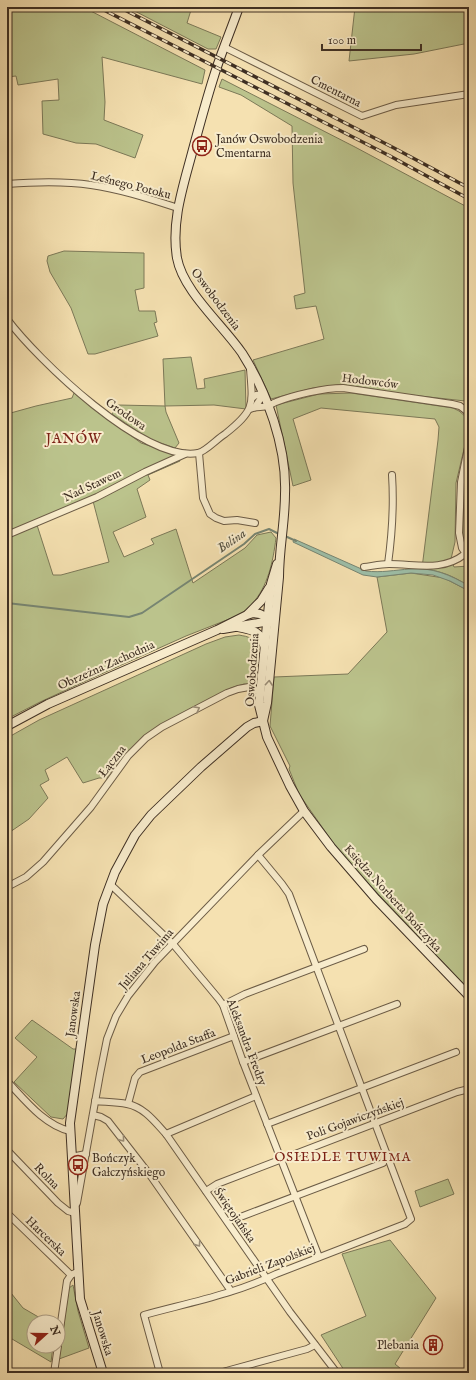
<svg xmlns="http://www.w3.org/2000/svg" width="476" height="1380" font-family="'IM FELL English',serif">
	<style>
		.green { fill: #bbc38c; stroke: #7c7958; fill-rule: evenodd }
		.water { fill: #9dbea7; stroke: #778572 }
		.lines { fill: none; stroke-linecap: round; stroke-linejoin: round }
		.stream { stroke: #778572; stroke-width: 2 }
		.street-casing { stroke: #6c5c46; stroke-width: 8 }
		.secondary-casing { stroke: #3e2f23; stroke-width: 10 }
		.street { stroke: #f8eccc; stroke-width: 6 }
		.secondary { stroke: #f8eccc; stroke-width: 8 }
		.rail-casing { stroke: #3e2f23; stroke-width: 3.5 }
		.rail { stroke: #f8eccc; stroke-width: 2; stroke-dasharray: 6; stroke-linecap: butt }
		.oneway { stroke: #9b8e78 }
		.labels { text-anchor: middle; stroke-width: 4; stroke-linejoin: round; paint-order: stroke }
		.street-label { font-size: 12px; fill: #3e2f23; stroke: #f8eccc }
		.poi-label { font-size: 12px; fill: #3e2f23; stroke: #f8eccc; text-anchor: start }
		.water-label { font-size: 13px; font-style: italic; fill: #565344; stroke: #f8eccc }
		.neighbourhood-label { font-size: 13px; letter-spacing: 1px; fill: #7a1f14; stroke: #f8eccc }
		.quarter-label { font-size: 14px; letter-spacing: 1px; fill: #7a1f14; stroke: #f8eccc }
	</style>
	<rect width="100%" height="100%" fill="#f5e1b1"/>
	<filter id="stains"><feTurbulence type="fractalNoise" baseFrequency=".005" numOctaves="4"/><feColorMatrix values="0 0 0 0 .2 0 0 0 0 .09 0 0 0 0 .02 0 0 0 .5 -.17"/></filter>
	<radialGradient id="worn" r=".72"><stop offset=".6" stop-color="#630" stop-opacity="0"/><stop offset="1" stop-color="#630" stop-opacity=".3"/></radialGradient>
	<g class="green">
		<polygon points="7,7 83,7 205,70 202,84 102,57 105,102 104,120 143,135 135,158 96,144 76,143 43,134 42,101 59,100 58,79 18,85 16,76 7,77"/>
		<polygon points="127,7 190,7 191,10 187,23 221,37 216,49 208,49"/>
		<polygon points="355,7 469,7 469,43 414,54 349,61"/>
		<polygon points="222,79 355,147 469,208 469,402 465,401 402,394 360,387 338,385 313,388 271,399 253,360 324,339 316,306 296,309 294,296 305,293 293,183 292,126 241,95 219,87"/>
		<polygon points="64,251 144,253 144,288 135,290 139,311 155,311 157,322 154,323 158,336 95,354 88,354 71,308 50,272 47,261 48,256"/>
		<polygon points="191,357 197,389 205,388 204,379 245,370 246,409 214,405 165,406 166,412 179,443 175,448 149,439 112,414 118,405 165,406 163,359"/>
		<path d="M74,393L141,443L178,455L180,461L148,475L150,480L137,489L146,517L113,532L124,557L154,544L151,539L176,529L193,583L245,548L257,535L271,532L276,538C273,562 268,586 252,604L254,606L242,614L186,636L88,680L40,702L7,719V414L36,406L72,398ZM93,501L109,562L61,575H53L37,525Z"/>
		<path d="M351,393L453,408L459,411L466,417L469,428L456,483L455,542L451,559L454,567L469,566V586C451,575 443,572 422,568L438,440L439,427L435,419L321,408L293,419L311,480L293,486L276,405L319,394Z"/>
		<polygon points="469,459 469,553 463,540 462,531 465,485"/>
		<polygon points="411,573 444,578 469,591 469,990 364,879 336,847 299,794 289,769 290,766 270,726 274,677 348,674 387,632 377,577"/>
		<path d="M239,635C243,636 248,636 251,639C260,645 253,675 252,685L244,684L231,688L137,743L118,764L114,767L107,778H99L83,783L67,757L45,770L49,780L40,785L48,798L29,819L7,834V738L39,720L206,644L225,637Z"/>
		<polygon points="32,1020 73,1049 77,1049 69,1112 63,1119 51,1117 14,1082 37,1057 15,1038"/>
		<polygon points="448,1179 454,1194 420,1207 415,1191"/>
		<polygon points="390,1240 436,1298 395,1364 406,1373 346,1373 321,1335 366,1316 342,1254"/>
		<polygon points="73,1285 78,1311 89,1348 59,1359 69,1288"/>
		<polygon points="7,1288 23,1308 47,1322 34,1322 34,1346 53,1346 51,1362 7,1336"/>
	</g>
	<path class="water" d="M294,539L366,571C381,573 395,570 410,569C432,567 451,575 469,586V591L450,581L433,575L411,573L377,577L363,575L293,542Z"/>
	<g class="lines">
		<g class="stream">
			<polyline points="285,536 296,541"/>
			<polyline points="7,603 129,617 142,613 244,544 255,534 269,529 279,534"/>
		</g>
		<g class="street-casing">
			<g id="street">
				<polyline points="224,47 362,116 396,105 469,94"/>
				<path d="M7,184C34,182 64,181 91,185C120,189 150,199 178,208"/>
				<path d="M7,319C37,359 144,463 198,453C205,452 218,438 225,434C255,410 253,406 250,369"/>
				<polyline points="252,398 256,395 262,394 263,395 255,407"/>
				<path d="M250,409C257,406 262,408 268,406C271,405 273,403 276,402C294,395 324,388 343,388L452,404L460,406L469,413"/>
				<polyline points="469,443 461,482 459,533 462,548 469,558"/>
				<polyline points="199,453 203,498 210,514 216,518 224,521 237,520 255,523"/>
				<polyline points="7,535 97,497 145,472 185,454"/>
				<path d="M388,564C392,535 394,505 392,475"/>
				<path d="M364,567C372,566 381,564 389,564C417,564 442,572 465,554"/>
				<polyline points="110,884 173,944 218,998 223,1005 243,1062 319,1257"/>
				<polyline points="7,887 26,877 43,862 91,807 128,756 146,738 162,727 227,693 238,689 249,687 260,692"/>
				<polyline points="223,1005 245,994 364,949"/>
				<polyline points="243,1062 397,1004"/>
				<path d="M7,1081C25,1100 44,1125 70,1131"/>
				<path d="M95,1101C105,1102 116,1102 127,1104C144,1107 155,1122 166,1134L290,1312L337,1373"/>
				<polyline points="128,1104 135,1078 140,1072 234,1036"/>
				<polyline points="93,1115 101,1117 108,1121 150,1175 231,1291"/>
				<polyline points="267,1124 456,1052"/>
				<polyline points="166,1134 256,1096"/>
				<polyline points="7,1150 58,1203 68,1211 75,1213"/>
				<polyline points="71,1155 76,1156 86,1154"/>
				<polyline points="206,1191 217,1184 457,1092 469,1089"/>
				<polyline points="77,1203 100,1074 107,1039 116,1016 128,996 155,962 258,855 304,811"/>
				<polyline points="7,1213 71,1275"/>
				<polyline points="243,1216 383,1163"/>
				<polyline points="58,1343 67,1281 71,1275 75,1273"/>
				<polyline points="54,1373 58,1346"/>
				<path d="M160,1373L144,1315C188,1303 235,1294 276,1274L405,1224L411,1219L289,894L282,884L258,855"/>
				<polyline points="219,1373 307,1349 315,1345"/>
			</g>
		</g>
		<g class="secondary-casing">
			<g id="secondary">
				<path d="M239,7C231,30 221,53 214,76C206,101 199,127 192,153C183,187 171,222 177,258C183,291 222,324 242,353C267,392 287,447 285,494C285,522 279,549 279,577L267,703L263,721"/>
				<polyline points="277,564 271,584 259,705 267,737 290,786 304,811 331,847 376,899 469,996"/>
				<polyline points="248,614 261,601 269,588"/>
				<path d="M238,627C251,630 260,630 264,645"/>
				<polyline points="223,629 264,622 271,617"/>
				<polyline points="7,726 48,704 217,630 247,615 253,613 260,614 264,616 270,622"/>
				<polyline points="103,1373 80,1299 70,1123 95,945 103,904 115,872 135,835 151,815 201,767 247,727 254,723 263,721"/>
			</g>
		</g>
		<use href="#street" class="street"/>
		<use href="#secondary" class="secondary"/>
		<g class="rail-casing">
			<g id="rail">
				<polyline points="98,7 390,156 469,199"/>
				<polyline points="119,7 394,148 469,188"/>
			</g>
		</g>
		<use href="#rail" class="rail"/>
	</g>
	<defs><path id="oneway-chevron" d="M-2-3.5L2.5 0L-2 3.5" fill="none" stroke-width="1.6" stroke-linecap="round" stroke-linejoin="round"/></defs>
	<g class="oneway">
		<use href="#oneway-chevron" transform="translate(269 683) rotate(-85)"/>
		<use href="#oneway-chevron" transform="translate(197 709) rotate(-28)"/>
		<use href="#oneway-chevron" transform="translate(122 1139) rotate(51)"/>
		<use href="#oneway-chevron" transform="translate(198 1244) rotate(55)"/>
	</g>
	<defs>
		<g id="bus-ring" transform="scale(1)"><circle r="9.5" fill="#f8eccc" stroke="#8f2418" stroke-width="1.5"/><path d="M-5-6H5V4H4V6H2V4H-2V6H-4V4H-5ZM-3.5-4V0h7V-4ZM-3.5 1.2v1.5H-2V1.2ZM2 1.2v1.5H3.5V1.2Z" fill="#8f2418"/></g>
		<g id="building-ring" transform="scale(1)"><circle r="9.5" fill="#f8eccc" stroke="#8f2418" stroke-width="1.5"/><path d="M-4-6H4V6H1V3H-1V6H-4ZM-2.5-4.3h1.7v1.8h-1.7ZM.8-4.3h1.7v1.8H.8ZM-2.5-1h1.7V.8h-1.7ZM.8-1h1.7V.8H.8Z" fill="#8f2418"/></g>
	</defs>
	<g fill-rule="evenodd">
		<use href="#bus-ring" x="202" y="146"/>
		<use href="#bus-ring" x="78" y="1165"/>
		<use href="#building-ring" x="433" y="1345"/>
	</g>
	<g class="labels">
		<g class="street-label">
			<text transform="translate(336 91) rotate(27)" y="4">Cmentarna</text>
			<text transform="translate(131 185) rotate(14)" y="4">Leśnego Potoku</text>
			<text transform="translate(216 299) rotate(53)" y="4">Oswobodzenia</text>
			<text transform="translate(370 381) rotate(7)" y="4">Hodowców</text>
			<text transform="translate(126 414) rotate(35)" y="4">Grodowa</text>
			<text transform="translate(92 485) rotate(-25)" y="4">Nad Stawem</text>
			<text transform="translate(106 665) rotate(-24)" y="4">Obrzeżna Zachodnia</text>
			<text transform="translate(252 670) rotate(-86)" y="4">Oswobodzenia</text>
			<text transform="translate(112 761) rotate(-52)" y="4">Łączna</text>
			<text transform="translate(393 898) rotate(48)" y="4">Księdza Norberta Bończyka</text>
			<text transform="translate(146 959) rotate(-49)" y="4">Juliana Tuwima</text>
			<text transform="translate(73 1014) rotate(-82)" y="4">Janowska</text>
			<text transform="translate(247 1042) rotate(69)" y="4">Aleksandra Fredry</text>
			<text transform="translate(178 1046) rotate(-21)" y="4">Leopolda Staffa</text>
			<text transform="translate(355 1119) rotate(-20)" y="4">Poli Gojawiczyńskiej</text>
			<text transform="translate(47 1176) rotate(46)" y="4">Rolna</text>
			<text transform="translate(235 1215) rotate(55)" y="4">Świętojańska</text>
			<text transform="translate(46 1236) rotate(44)" y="4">Harcerska</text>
			<text transform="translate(270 1264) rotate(-21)" y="4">Gabrieli Zapolskiej</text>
			<text transform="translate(103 1333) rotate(73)" y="4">Janowska</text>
		</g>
		<g class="poi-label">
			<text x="216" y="143">Janów Oswobodzenia<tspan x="216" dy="14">Cmentarna</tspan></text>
			<text x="92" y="1162">Bończyk<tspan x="92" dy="14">Gałczyńskiego</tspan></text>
			<text x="419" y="1349" text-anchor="end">Plebania</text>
		</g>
		<g class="water-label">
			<text transform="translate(231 540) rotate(-35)" y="5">Bolina</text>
		</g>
		<g class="neighbourhood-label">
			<text x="343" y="1161">OSIEDLE TUWIMA</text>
		</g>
		<g class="quarter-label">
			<text x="74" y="443">JANÓW</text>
		</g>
	</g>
	<rect width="476" height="1380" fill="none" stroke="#f5e1b1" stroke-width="24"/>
	<rect x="8" y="8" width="460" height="1364" fill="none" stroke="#3e2f23" stroke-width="2"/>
	<rect x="12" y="12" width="452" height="1356" fill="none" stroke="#3e2f23"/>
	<g transform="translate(46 1334) rotate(69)"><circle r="19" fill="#f8eccc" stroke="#aea088"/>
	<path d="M0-3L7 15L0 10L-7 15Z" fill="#8f2418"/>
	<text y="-6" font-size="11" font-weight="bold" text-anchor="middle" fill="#3e2f23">N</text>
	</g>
	<path d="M322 44v6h99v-6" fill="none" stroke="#3e2f23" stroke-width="2"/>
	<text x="328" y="44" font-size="12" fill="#3e2f23" stroke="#f8eccc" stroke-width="3" paint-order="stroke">100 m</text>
	<rect width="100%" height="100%" filter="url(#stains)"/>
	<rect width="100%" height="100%" fill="url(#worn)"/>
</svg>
